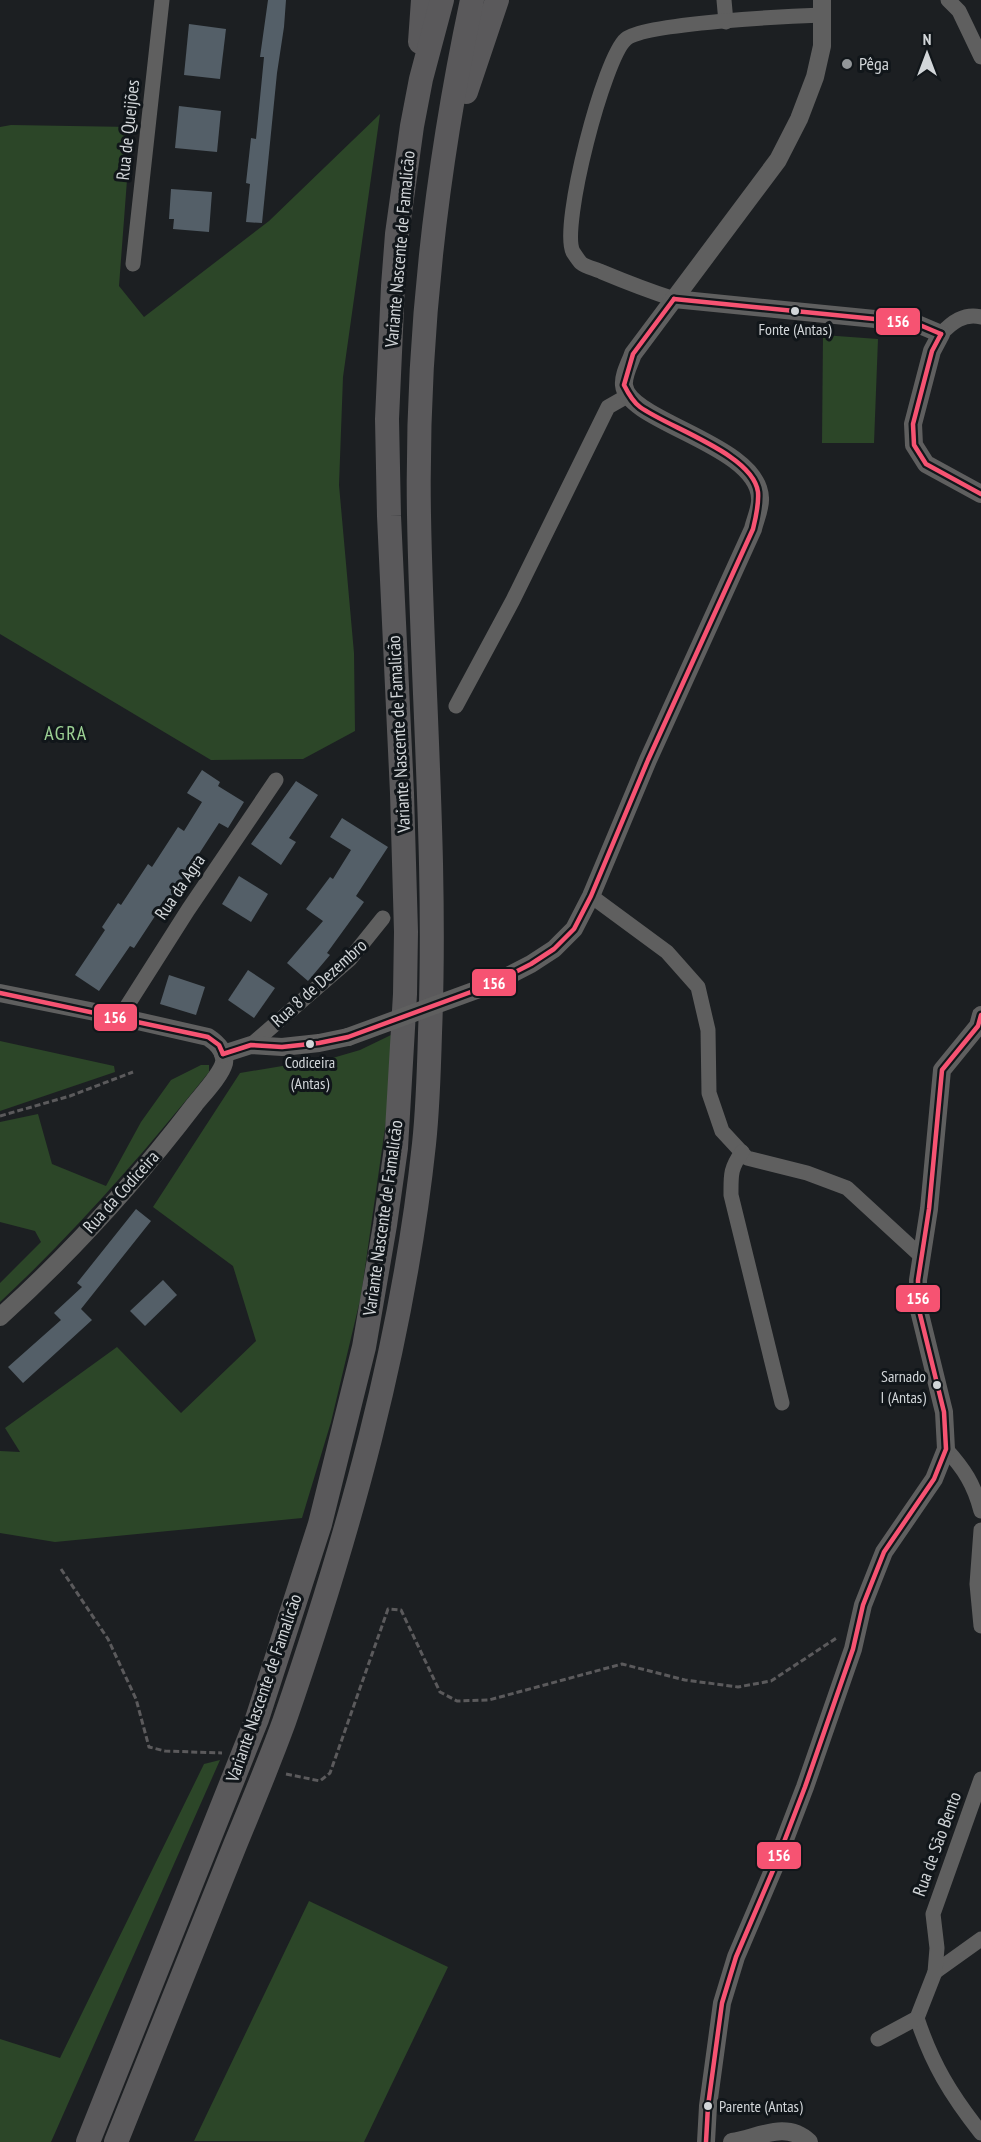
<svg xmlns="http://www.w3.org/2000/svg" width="981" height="2142" font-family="'PT Sans Narrow',sans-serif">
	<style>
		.green { fill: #2c4628 }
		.building { fill: #545f68 }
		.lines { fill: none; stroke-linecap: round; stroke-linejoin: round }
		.path { stroke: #5b5a5c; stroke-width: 3; stroke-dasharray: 6 3; stroke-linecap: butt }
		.minor { stroke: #5f5f5f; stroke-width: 15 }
		.tertiary { stroke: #5f5f5f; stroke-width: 18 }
		.trunk { stroke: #5a595b; stroke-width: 24 }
		.tertiary-bridge { stroke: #5f5f5f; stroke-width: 18 }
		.bus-1-casing { stroke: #11161a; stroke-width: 9 }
		.bus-1 { stroke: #f65372; stroke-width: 4.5 }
		.poi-dot { fill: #929699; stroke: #11161a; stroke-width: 2 }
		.bus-dot { fill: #d2d6d9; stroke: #11161a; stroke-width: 2 }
		.labels { text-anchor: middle; stroke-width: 6; stroke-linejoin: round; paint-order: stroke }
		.bus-label { font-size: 16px; fill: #d2d6d9; stroke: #11161a }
		.poi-label { font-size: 18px; fill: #d2d6d9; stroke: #11161a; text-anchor: start }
		.street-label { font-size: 18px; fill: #d2d6d9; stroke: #11161a }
		.neighbourhood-label { font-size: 20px; letter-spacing: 1.5px; fill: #9cd194; stroke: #11161a }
		.line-badge { stroke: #11161a; stroke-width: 2 }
		.badge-label { font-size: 16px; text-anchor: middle; font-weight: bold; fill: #fff }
	</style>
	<rect width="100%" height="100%" fill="#1c1f22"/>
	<g class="green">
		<polygon points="380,114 343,377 339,485 354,653 355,731 303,759 211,760 0,634 0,127 11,125 131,127 119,286 144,317 269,221"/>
		<polygon points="823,335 878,339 874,443 822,443"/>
		<polygon points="391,1035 390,1093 361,1296 331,1422 302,1518 55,1542 0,1533 0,1451 20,1452 5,1428 117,1347 181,1413 256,1341 233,1266 153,1207 240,1073 336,1057 360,1050"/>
		<polygon points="0,1041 114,1066 115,1072 0,1111"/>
		<path d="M201,1065H209V1072C144,1153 76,1231 0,1302V1283L41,1242L35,1231L0,1222V1122L38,1114L52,1164L106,1186L141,1122L171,1080Z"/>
		<polygon points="220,1760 51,2142 0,2142 0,2039 60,2058 204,1764"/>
		<polygon points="309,1901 448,1967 364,2142 194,2141"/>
	</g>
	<g class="building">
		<polygon points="268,0 286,0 284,27 277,73 262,223 246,222 250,184 246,183 251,138 256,139 264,57 260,57"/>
		<polygon points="189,24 226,29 220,79 184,75"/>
		<polygon points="179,106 221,111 217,152 175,148"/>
		<polygon points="171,189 212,192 209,232 173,229 174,219 169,219"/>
		<polygon points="202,770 220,782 218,786 244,802 228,828 219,823 163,909 161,907 134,948 130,946 99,991 75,975 105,930 102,927 118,903 121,905 148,864 152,867 178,827 184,831 202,802 187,793"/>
		<polygon points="296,781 318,795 289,838 296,842 281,865 251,844"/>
		<polygon points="342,818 388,847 356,896 364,902 327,953 330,955 308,981 287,963 323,921 306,909 330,877 333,879 351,850 330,837"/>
		<polygon points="239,876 268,894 251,922 222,904"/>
		<polygon points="248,970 275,988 254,1018 228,1000"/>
		<polygon points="169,975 205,987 196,1015 160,1004"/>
		<polygon points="136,1209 151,1221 81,1309 92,1320 23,1383 8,1367 61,1320 54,1313 82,1287 77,1283"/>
		<polygon points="163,1280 177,1295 145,1326 130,1311"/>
	</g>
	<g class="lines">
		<g class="path">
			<polyline points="0,1116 70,1096 133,1072"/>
			<polyline points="61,1569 108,1639 136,1699 149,1747 165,1751 222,1753"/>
			<polyline points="286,1774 320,1781 330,1773 388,1609 401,1610 440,1692 457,1701 489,1700 622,1664 685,1680 738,1687 771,1681 838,1637"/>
		</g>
		<g class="minor">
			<polyline points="724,0 726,22"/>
			<polyline points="948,0 959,11 981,57"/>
			<polyline points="133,264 162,0"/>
			<path d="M674,299C649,291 626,282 602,272C596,269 586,267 581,263C579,261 575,255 573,252C560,227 604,57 626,39C645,23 791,16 823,15"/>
			<path d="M941,334C952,322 964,313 981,317"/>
			<polyline points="456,706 513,600 608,407 629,395"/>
			<polyline points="591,896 667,952 698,987 708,1030 709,1093 722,1131 747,1158 807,1173 847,1188 922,1257"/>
			<polyline points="120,1017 188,910 276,780"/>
			<polyline points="251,1045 350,959 383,918"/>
			<path d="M742,1152C730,1169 731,1175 731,1195L782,1403"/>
			<path d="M946,1449C964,1469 974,1484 981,1511"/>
			<polyline points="981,1530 977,1584 981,1626"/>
			<polyline points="935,1972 981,1939"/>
			<path d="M917,2018C932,2064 951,2095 981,2133"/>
			<polyline points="878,2039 917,2018 935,1972 937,1948 933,1914 981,1779"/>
		</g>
		<g class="tertiary">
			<polyline points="674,299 915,323 941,334 932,351 913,424 914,445 926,464 981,494"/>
			<path d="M490,985L531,964L554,949L574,929L591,896L648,760L753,529C755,520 761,507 760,498C758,444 627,422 624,385C623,375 630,363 633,354L778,160L799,119L815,77L822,46V0"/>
			<path d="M0,993L120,1017L208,1037C217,1043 226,1051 224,1063C221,1075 203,1094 195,1104C137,1180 71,1253 0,1317"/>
			<polyline points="223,1054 251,1045 282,1047 319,1043 348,1037"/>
			<polyline points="706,2142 708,2106 722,2003 736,1957 774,1868 805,1787 853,1649 863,1605 884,1552 934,1479 946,1449 944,1412 918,1306 918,1280 929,1209 942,1070 978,1026 981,1015"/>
			<path d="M732,2142C758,2138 786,2120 809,2142"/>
		</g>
		<g class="trunk">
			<polyline points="420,42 423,0"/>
			<polyline points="466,92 497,0"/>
			<polyline points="88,2142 257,1719 320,1524 364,1347 385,1225 396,1148 405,994 406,932 402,793 389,516 387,419 393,286 397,234 412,126 421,79 442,0"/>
			<path d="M116,2142C155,2043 196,1944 235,1845C252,1804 269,1763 284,1722C349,1534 403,1342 424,1144C428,1107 429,1070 430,1033C437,860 422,688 419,515C416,341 436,169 472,0"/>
		</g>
		<polyline class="tertiary-bridge" points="348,1037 490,985"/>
		<g class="bus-1-casing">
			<g id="bus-1">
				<polyline points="674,299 915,323 941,334"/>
				<polyline points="941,334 932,351 913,424 914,445 926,464 981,494"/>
				<polyline points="0,993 208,1037 219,1045 223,1054"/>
				<path d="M223,1054L251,1045L282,1047L319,1043L348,1037L490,985L531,964L554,949L574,929L591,896L648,760L753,529C756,517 759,504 758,492C753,454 669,428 640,407C633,402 628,393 624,385L633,354L674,299"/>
				<polyline points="706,2142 708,2106 722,2003 736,1957 774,1868 805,1787 853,1649 863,1605 884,1552 934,1479 946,1449 944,1412 918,1306 918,1280 929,1209 942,1070 978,1026 981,1015"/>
			</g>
		</g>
		<use href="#bus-1" class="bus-1"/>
	</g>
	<circle class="poi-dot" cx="847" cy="64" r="6"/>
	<g class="bus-dot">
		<circle cx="795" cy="311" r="5"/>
		<circle cx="310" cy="1044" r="5"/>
		<circle cx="937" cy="1385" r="5"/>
		<circle cx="708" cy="2106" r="5"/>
	</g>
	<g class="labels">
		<g class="bus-label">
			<text x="795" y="335">Fonte (Antas)</text>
			<text x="310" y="1068">Codiceira<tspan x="310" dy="21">(Antas)</tspan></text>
			<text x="926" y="1382" text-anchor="end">Sarnado<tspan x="926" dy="21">I (Antas)</tspan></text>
			<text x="719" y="2112" text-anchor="start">Parente (Antas)</text>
		</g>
		<g class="poi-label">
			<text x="859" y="70">Pêga</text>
		</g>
		<g class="street-label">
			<text transform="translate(128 130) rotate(-84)" y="6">Rua de Queijões</text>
			<text transform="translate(400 249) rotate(-85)" y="6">Variante Nascente de Famalicão</text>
			<text transform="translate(399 734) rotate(-93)" y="6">Variante Nascente de Famalicão</text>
			<text transform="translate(180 887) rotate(-56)" y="6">Rua da Agra</text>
			<text transform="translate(319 983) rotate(-42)" y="6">Rua 8 de Dezembro</text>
			<text transform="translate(121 1192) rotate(-48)" y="6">Rua da Codiceira</text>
			<text transform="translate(383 1218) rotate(-82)" y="6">Variante Nascente de Famalicão</text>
			<text transform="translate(264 1688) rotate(-71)" y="6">Variante Nascente de Famalicão</text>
			<text transform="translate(937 1844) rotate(-70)" y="6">Rua de São Bento</text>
		</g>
		<g class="neighbourhood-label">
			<text x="66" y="740">AGRA</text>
		</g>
	</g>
	<g class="line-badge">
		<rect x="875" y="307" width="46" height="29" rx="6" fill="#f65372"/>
		<rect x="471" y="968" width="46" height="29" rx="6" fill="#f65372"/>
		<rect x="93" y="1003" width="45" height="29" rx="6" fill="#f65372"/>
		<rect x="895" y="1284" width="46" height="29" rx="6" fill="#f65372"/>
		<rect x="756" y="1841" width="46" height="29" rx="6" fill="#f65372"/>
	</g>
	<g class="badge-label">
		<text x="898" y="327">156</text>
		<text x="494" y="989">156</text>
		<text x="115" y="1023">156</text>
		<text x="918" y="1304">156</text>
		<text x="779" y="1861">156</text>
	</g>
	<g transform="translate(927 54)" stroke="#11161a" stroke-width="4.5" paint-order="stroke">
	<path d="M0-4.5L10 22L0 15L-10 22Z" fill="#d2d6d9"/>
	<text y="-9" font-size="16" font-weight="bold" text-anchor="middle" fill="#d2d6d9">N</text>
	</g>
</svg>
